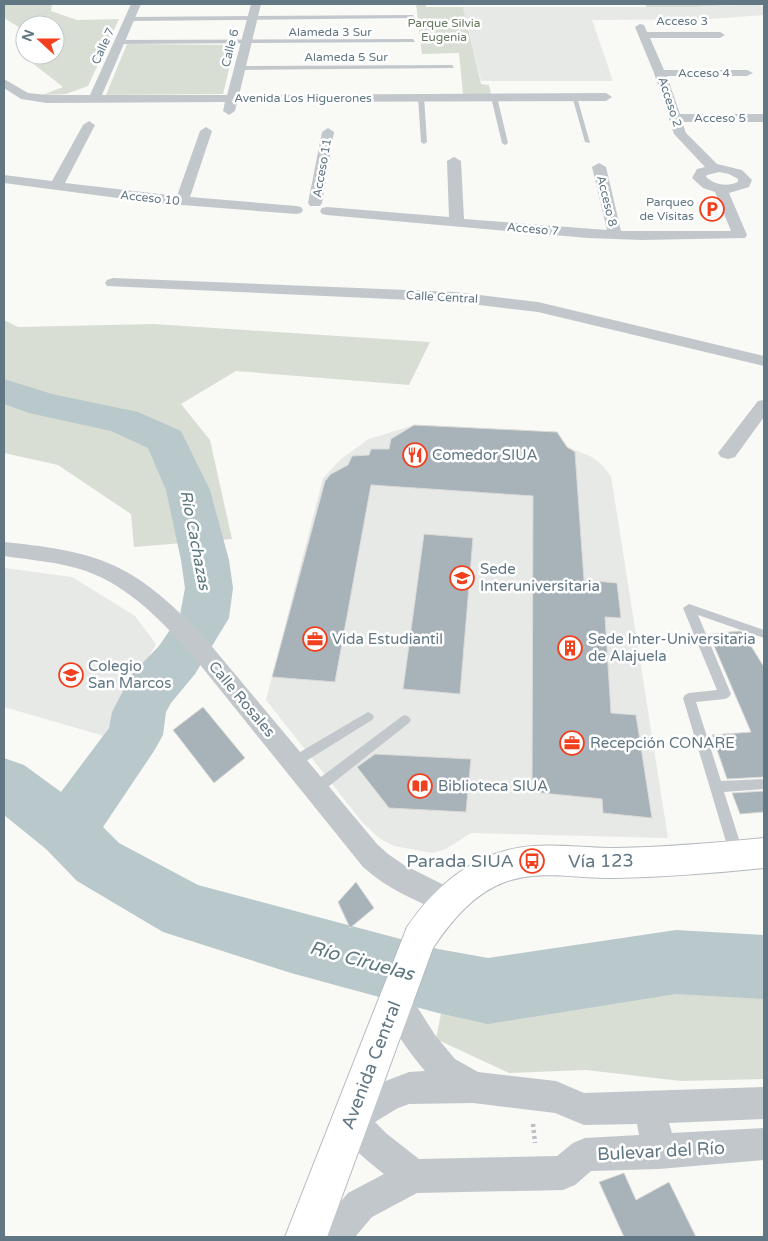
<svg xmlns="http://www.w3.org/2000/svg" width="768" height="1241" font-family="'Varela Round',sans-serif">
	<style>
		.built { fill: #e7e9e7 }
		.green { fill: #d9ded5 }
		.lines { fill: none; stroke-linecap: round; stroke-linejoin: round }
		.river { fill: #b8c8cb; fill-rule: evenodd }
		.building { fill: #a8b3b9; stroke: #dbdbd8 }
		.secondary-casing { stroke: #b4bbc0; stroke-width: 2 }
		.path { stroke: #bcc0c3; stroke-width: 4.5; stroke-dasharray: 3 3; stroke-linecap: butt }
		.lane { fill: #c2c7cb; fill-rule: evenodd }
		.street { fill: #c2c7cb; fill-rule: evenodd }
		.secondary { fill: #fff; fill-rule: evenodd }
		.labels { text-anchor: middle; stroke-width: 5; stroke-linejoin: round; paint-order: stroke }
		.far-street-label { font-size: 12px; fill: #617784; stroke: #fff }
		.far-park-label { font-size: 12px; fill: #677a61; stroke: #fff }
		.far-poi-label { font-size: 12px; fill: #617784; stroke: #fff; text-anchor: end }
		.poi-label { font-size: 15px; fill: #617784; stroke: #fff; text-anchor: start }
		.street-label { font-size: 15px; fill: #617784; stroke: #fff }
		.water-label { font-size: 16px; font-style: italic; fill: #5c777e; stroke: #fff }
		.near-poi-label { font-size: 18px; fill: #617784; stroke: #fff; text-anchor: end }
		.near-street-label { font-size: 18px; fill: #617784; stroke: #fff }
		.near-water-label { font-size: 19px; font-style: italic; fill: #5c777e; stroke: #fff }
	</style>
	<rect width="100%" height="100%" fill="#f9f9f6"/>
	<g class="built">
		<polygon points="759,4 764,8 764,15 709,19 592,20 613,81 481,81 463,7 696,7"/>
		<polygon points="414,425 557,432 567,447 592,457 602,465 611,476 668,838 471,833 446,849 432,853 394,846 379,838 362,822 266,700 323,478 342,458 369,439"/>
		<polygon points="4,568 72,577 135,616 156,644 104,736 4,707"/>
	</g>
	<g class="green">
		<polygon points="4,4 52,4 51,11 77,20 119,19 88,86 66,94 42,95 63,87 31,62 33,55 55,55 55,25 25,25 25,31 4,18"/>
		<polygon points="416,4 426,4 426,7 463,7 481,84 489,85 491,94 463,94 459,53 422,54"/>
		<polygon points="645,4 746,4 696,7 647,7"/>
		<polygon points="127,44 235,45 223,94 106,95"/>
		<polygon points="4,320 18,327 154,324 430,342 409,385 236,371 181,404 210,440 232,539 134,547 131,514 58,465 4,453"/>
		<polygon points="684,972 764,977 764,1079 681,1081 586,1070 509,1073 436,1039 446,988 494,998"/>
	</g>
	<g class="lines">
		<polygon class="river" points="4,379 52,394 138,412 181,431 210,490 229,560 233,588 229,618 195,674 171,703 166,712 163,735 154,751 103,827 119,843 198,885 438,949 488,958 676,930 764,935 764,999 676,994 488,1024 438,1013 291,973 163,932 77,881 46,849 4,815 4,758 24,765 61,792 109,728 112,712 132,674 159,646 180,615 185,588 181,560 166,490 148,448 111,431 29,413 4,404"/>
	</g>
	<g class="building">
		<polygon points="414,425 557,432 567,447 575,452 584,580 617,583 621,618 605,617 611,713 636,715 652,818 603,813 602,799 532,792 533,496 371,485 335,682 272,677 325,481 331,474 348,465 352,456 369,455 371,449 389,449 391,439"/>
		<polygon points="424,534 473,538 460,694 403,689"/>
		<polygon points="740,631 743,633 764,667 764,777 727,779 712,735 751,732 709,634"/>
		<polygon points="203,707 245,758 214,783 173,730"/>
		<polygon points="375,754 471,759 466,812 389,808 357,767"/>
		<polygon points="764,791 764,812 740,814 732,793"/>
		<polygon points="356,882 374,908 350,928 338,902"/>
		<polygon points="624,1173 636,1200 669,1182 696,1237 624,1237 599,1182"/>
	</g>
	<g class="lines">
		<g class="secondary-casing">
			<path id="secondary" d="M764,838V868C715,873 665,877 615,878C580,879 539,869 505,882C474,893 451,921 433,948L327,1237H285L407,927C437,883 478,850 533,846C560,844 588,848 616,848C666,847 715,843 764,838Z"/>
		</g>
		<polyline class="path" points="533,1124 535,1143"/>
		<g class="lane">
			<polygon points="413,15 415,18 130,21 127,19 130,17"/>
			<polygon points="413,39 415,42 119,44 116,42 119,40"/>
			<polygon points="452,65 454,68 240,70 237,68 240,66"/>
			<polygon points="421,95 424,97 427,142 424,144 421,142 418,97"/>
			<polygon points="494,95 497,97 508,143 505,145 502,143 491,97"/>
			<polygon points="572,96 577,97 590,143 585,142"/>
			<polygon points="689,604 764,630 764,638 698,615 731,694 729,697 725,699 696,702 721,781 764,779 764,789 724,792 744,855 742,859 737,861 732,859 730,855 683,698 685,695 689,693 717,690 683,608"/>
			<polygon points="368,712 372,714 374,717 372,720 298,766 294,767 290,766 288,762 290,758"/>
			<polygon points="405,715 409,717 411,720 409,723 319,794 314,796 309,794 308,790 309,786 401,717"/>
		</g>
		<g class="street">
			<polygon points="131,4 141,4 102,95 227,95 251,4 261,4 239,95 606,93 612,97 606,101 237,102 235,111 229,115 223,111 225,102 47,103 21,99 4,88 4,79 28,93 47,95 90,95"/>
			<path d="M640,24L644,25L647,32H720L725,35L720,38H650L664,70H747L753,73L747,76H667L680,114H764V122H682L686,133L717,164L742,170L752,180L749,187L729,193L747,235L745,238L641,240L588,238L327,215L322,214L320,211L322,208L327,207L449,217L447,161L454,157L461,161L464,219L607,230L592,167L599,163L606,167L621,231H731L715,192L703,188L692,178L697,169L705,167L674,134L654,73L635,27ZM719,172L729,174L738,179V182C727,187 715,185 706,177L707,175Z"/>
			<polygon points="89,121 95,125 65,183 177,196 200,131 206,127 212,131 190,197 296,206 301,207 303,210 301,213 296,214 156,203 4,183 4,175 52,181 83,125"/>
			<polygon points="328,128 334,132 322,203 320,206 310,206 308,203 322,132"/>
			<polygon points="113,278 455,292 538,302 764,356 764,366 538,312 455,302 107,286 105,283 107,280"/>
			<polygon points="764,400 764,417 735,457 728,459 721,457 718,453 721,449 758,401"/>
			<path d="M4,542C41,546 81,550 115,566C153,584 182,614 209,643L377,844L388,854L404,865L458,892L462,901L458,910L448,914C419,903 386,888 363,867L193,656C163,622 130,587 86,571C60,562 31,560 4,556Z"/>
			<path d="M396,987L407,991L435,1035L455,1059L478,1072L556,1081L584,1093L764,1087V1119L669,1123L672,1133L764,1128V1160L659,1169L591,1171L575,1185L563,1190L417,1193L372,1217L355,1237H316L321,1225L348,1193L384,1174C365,1159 343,1142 334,1119L339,1108L378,1084L409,1072L425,1071C408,1051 391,1027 381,1002L385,991ZM473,1103L555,1113L584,1125L637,1124L639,1135L585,1138L573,1143L557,1156L419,1159L387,1134L375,1122L398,1108L409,1104Z"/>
		</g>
		<use href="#secondary" class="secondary"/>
	</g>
	<defs>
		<g id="parking-ring" transform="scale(1.25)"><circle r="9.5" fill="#fff" stroke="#f23f1d" stroke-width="1.5"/><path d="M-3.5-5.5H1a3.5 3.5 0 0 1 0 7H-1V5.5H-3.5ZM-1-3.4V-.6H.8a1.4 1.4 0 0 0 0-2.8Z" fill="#f23f1d"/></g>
		<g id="restaurant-ring" transform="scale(1.25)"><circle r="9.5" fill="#fff" stroke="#f23f1d" stroke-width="1.5"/><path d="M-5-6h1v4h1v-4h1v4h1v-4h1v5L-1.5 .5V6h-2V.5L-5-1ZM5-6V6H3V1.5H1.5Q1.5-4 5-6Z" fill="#f23f1d"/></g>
		<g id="university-ring" transform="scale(1.25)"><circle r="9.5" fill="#fff" stroke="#f23f1d" stroke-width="1.5"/><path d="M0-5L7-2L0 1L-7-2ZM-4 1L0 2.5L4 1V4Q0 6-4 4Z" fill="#f23f1d"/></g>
		<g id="office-ring" transform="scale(1.25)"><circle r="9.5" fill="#fff" stroke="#f23f1d" stroke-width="1.5"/><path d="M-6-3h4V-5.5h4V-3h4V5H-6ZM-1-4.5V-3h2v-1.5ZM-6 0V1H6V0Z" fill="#f23f1d"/></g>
		<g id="building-ring" transform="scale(1.25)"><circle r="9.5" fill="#fff" stroke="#f23f1d" stroke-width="1.5"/><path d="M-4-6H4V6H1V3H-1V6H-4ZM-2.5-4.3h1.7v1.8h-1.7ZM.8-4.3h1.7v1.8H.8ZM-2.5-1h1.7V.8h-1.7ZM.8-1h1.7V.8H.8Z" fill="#f23f1d"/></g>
		<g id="school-ring" transform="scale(1.25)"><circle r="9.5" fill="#fff" stroke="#f23f1d" stroke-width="1.5"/><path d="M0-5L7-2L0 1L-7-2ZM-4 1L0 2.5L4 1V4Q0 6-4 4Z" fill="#f23f1d"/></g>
		<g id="library-ring" transform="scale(1.25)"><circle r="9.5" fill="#fff" stroke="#f23f1d" stroke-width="1.5"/><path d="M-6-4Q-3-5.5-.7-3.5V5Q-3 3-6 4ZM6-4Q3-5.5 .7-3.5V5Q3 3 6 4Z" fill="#f23f1d"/></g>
		<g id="bus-ring" transform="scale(1.25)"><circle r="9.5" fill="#fff" stroke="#f23f1d" stroke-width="1.5"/><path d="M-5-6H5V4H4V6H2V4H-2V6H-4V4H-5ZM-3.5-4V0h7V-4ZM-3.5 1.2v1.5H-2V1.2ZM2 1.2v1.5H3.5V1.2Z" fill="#f23f1d"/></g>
	</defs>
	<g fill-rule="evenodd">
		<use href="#parking-ring" x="712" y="209"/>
		<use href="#restaurant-ring" x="415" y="455"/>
		<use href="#university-ring" x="462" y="578"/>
		<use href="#office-ring" x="315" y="639"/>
		<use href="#building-ring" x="570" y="648"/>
		<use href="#school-ring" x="71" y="675"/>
		<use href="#office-ring" x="572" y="743"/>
		<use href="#library-ring" x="420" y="786"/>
		<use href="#bus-ring" x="532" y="861"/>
	</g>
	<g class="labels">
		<g class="far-street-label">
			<text x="682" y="25">Acceso 3</text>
			<text x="330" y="36">Alameda 3 Sur</text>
			<text transform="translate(103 46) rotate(-65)" y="4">Calle 7</text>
			<text transform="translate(230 48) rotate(-76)" y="4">Calle 6</text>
			<text x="346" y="61">Alameda 5 Sur</text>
			<text x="704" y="77">Acceso 4</text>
			<text x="303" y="102">Avenida Los Higuerones</text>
			<text transform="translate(670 102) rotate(72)" y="4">Acceso 2</text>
			<text x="720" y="122">Acceso 5</text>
			<text transform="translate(322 168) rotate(-80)" y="4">Acceso 11</text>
			<text transform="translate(150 198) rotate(6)" y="4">Acceso 10</text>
			<text transform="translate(607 201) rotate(76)" y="4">Acceso 8</text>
			<text transform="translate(533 229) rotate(5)" y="4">Acceso 7</text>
			<text transform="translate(442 297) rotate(3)" y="4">Calle Central</text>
		</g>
		<g class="far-park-label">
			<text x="444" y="27">Parque Silvia<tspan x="444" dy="14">Eugenia</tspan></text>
		</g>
		<g class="far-poi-label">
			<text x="694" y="206">Parqueo<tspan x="694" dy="14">de Visitas</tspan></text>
		</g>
		<g class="poi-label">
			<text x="432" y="460">Comedor SIUA</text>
			<text x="480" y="574">Sede<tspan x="480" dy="17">Interuniversitaria</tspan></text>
			<text x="332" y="644">Vida Estudiantil</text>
			<text x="588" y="644">Sede Inter-Universitaria<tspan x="588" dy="17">de Alajuela</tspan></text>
			<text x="88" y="671">Colegio<tspan x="88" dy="17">San Marcos</tspan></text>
			<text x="590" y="748">Recepción CONARE</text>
			<text x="438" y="791">Biblioteca SIUA</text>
		</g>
		<g class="street-label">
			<text transform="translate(242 699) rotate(50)" y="5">Calle Rosales</text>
		</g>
		<g class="water-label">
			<text transform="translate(196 540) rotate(79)" y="6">Río Cachazas</text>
		</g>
		<g class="near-poi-label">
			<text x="514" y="867">Parada SIUA</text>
		</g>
		<g class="near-street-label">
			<text transform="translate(601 861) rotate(-1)" y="6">Vía 123</text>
			<text transform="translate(371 1065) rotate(-69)" y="6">Avenida Central</text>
			<text transform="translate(661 1151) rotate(-3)" y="6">Bulevar del Río</text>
		</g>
		<g class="near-water-label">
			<text transform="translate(362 960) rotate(15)" y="7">Río Ciruelas</text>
		</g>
	</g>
	<rect width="768" height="1241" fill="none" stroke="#617784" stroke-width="10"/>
	<g transform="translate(40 40) rotate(291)"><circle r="24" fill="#ffffff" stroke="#c0c9ce"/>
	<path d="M0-4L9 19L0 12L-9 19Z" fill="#f23f1d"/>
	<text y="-8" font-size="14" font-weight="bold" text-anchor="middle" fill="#617784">N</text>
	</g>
</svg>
